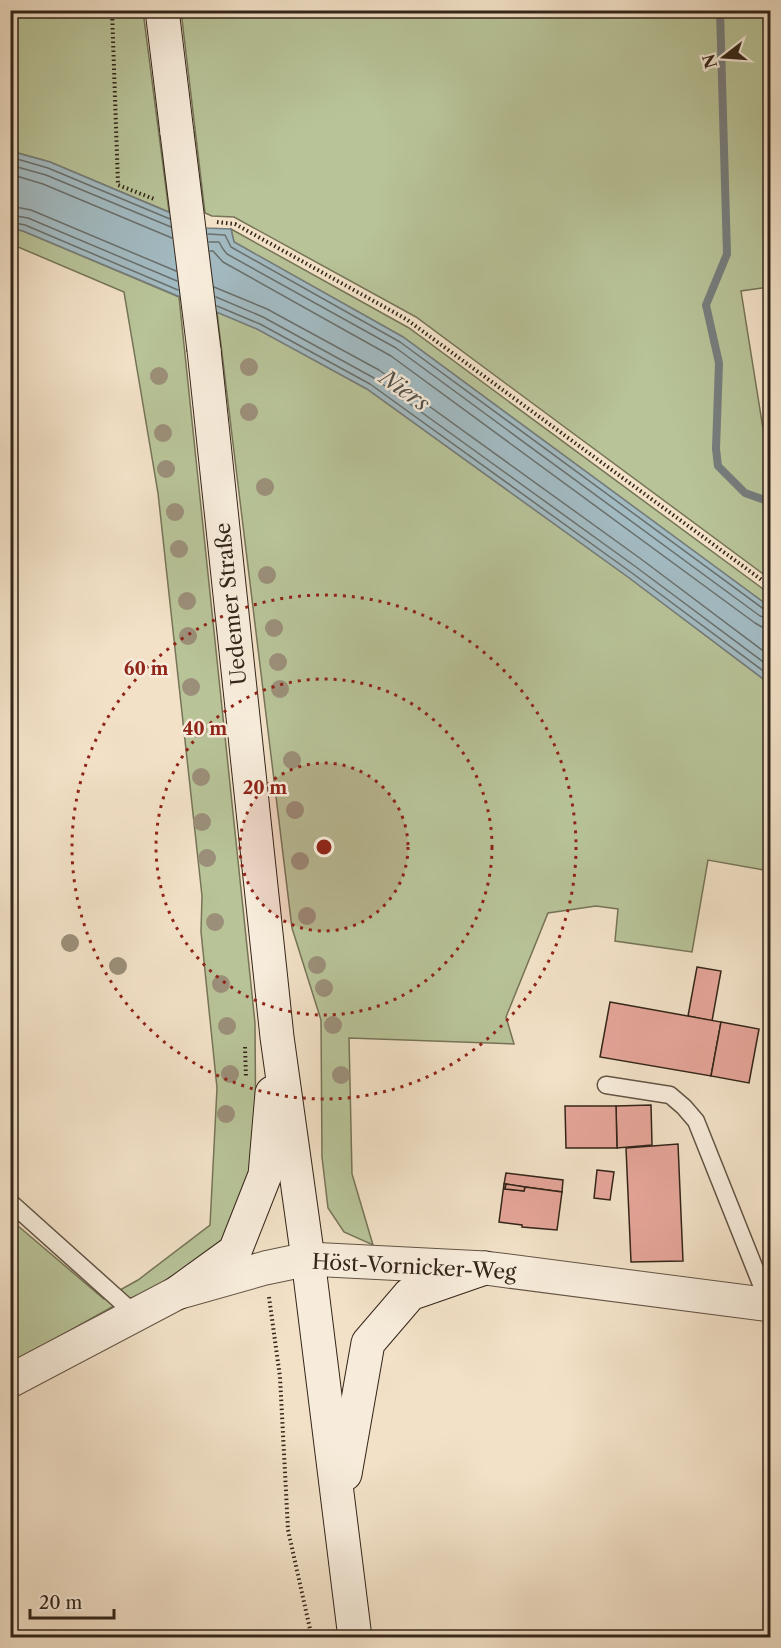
<svg xmlns="http://www.w3.org/2000/svg" width="781" height="1648" font-family="'Libre Caslon Text',serif">
	<style>
		.green { fill: #b8c398; stroke: #767458; stroke-width: 1.5 }
		.water { fill: #a2bac1; stroke: #767e7e; stroke-width: 1.5 }
		.lines { fill: none; stroke-linecap: round; stroke-linejoin: round }
		.shore { stroke: #6a706d; stroke-width: 1.5 }
		.stream { stroke: #767e7e; stroke-width: 8 }
		.building { fill: #e5a599; stroke: #332519; stroke-width: 1.5 }
		.service-casing { stroke: #635444; stroke-width: 19 }
		.minor-casing { stroke: #635444; stroke-width: 35 }
		.secondary-casing { stroke: #332519; stroke-width: 35 }
		.path { stroke: #332519; stroke-width: 4; stroke-dasharray: 1.5 3; stroke-linecap: butt }
		.service { stroke: #f7ecdb; stroke-width: 16 }
		.minor { stroke: #f7ecdb; stroke-width: 33 }
		.secondary { stroke: #f7ecdb; stroke-width: 33 }
		.secondary-bridge-casing { stroke: #332519; stroke-width: 35; stroke-linecap: butt }
		.secondary-bridge { stroke: #f7ecdb; stroke-width: 33 }
		.tree { fill: #9b8f79 }
		.ring { fill: none; stroke: #8f2418; stroke-width: 3; stroke-dasharray: 3 6 }
		.labels { text-anchor: middle; stroke-width: 5; stroke-linejoin: round; paint-order: stroke }
		.street-label { font-size: 21px; fill: #332519; stroke: #f7ecdb }
		.water-label { font-size: 22px; font-style: italic; fill: #54524b; stroke: #f7ecdb }
		.centre { fill: #8f2418; stroke: #f7ecdb; stroke-width: 3 }
		.ring-label { font-size: 18px; text-anchor: middle; font-weight: bold; fill: #8f2418; stroke: #f7ecdb; stroke-width: 5; stroke-linejoin: round; paint-order: stroke }
	</style>
	<rect width="100%" height="100%" fill="#f2e1c7"/>
	<filter id="stains"><feTurbulence type="fractalNoise" baseFrequency=".00333" numOctaves="4"/><feColorMatrix values="0 0 0 0 .2 0 0 0 0 .09 0 0 0 0 .02 0 0 0 .5 -.17"/></filter>
	<radialGradient id="worn" r=".72"><stop offset=".6" stop-color="#630" stop-opacity="0"/><stop offset="1" stop-color="#630" stop-opacity=".3"/></radialGradient>
	<g class="green">
		<polygon points="10,11 143,11 169,212 50,162 11,151"/>
		<polygon points="181,11 770,11 770,287 741,291 769,466 770,466 770,579 416,317 234,217 212,216 205,213"/>
		<polygon points="10,228 23,231 179,297 255,1023 256,1165 243,1222 195,1272 121,1302 28,1354 11,1366 11,1220 104,1299 138,1280 210,1225 217,1088 201,932 202,896 158,493 124,292 11,244"/>
		<polygon points="231,229 409,328 770,594 770,607 403,337 234,242"/>
		<polygon points="217,312 258,329 367,389 628,577 770,684 770,871 708,860 692,952 615,941 618,909 596,906 548,913 506,1017 514,1044 349,1038 352,1174 373,1245 344,1232 328,1208 322,1157 321,1020 292,928"/>
	</g>
	<polygon class="water" points="10,151 50,162 206,228 231,229 234,242 403,337 770,607 770,684 628,577 367,389 257,329 23,231 11,228"/>
	<g class="lines">
		<g class="shore">
			<polyline points="10,157 48,168 170,219"/>
			<polyline points="10,165 46,175 171,227"/>
			<polyline points="10,174 43,184 172,238"/>
			<polyline points="10,206 31,210 176,271"/>
			<polyline points="10,215 28,218 177,281"/>
			<polyline points="10,222 25,225 178,290"/>
			<polyline points="208,234 225,235 231,247 400,342 765,610 770,611"/>
			<polyline points="209,242 219,242 223,249 227,254 396,348 760,616 770,619"/>
			<polyline points="210,251 213,251 223,262 391,356 755,623 762,627 770,628"/>
			<polyline points="214,287 267,309 379,370 641,559 770,656"/>
			<polyline points="216,297 263,317 374,378 636,567 770,667"/>
			<polyline points="217,306 260,324 370,384 632,573 770,676"/>
		</g>
		<polyline class="stream" points="720,10 727,254 706,305 719,363 716,449 718,466 745,493 770,502"/>
	</g>
	<g class="building">
		<polygon points="697,967 721,971 712,1021 688,1016"/>
		<polygon points="610,1002 721,1022 711,1076 600,1057"/>
		<polygon points="721,1022 759,1029 749,1083 711,1076"/>
		<polygon points="651,1105 652,1145 617,1148 616,1106"/>
		<polygon points="565,1106 616,1106 617,1148 566,1148"/>
		<polygon points="678,1144 683,1261 631,1262 626,1148"/>
		<polygon points="597,1170 614,1172 610,1200 594,1198"/>
		<polygon points="506,1173 563,1180 562,1192 504,1184"/>
		<polygon points="504,1184 506,1184 505,1189 524,1191 525,1187 562,1192 557,1230 522,1227 522,1225 499,1222"/>
		<polygon points="506,1184 525,1187 524,1191 505,1189"/>
	</g>
	<g class="lines">
		<g class="service-casing">
			<g id="service">
				<polyline points="606,1085 670,1095 684,1107 696,1121 769,1304"/>
				<polyline points="10,1202 136,1315"/>
			</g>
		</g>
		<g class="minor-casing">
			<polyline id="minor" points="10,1381 177,1293 265,1268 308,1259 485,1268 770,1305"/>
		</g>
		<g class="secondary-casing">
			<g id="secondary">
				<polyline points="162,10 177,133"/>
				<polyline points="204,350 277,1037 308,1259 355,1638"/>
				<polyline points="177,1293 235,1251 265,1175 272,1093"/>
				<polyline points="345,1474 368,1343 410,1294 485,1268"/>
			</g>
		</g>
		<g class="path">
			<polyline points="112,10 118,185 154,199"/>
			<polyline points="217,222 235,224 406,319 770,586"/>
			<polyline points="245,1047 246,1078"/>
			<polyline points="269,1297 280,1377 288,1530 312,1638"/>
		</g>
		<use href="#service" class="service"/>
		<use href="#minor" class="minor"/>
		<use href="#secondary" class="secondary"/>
		<g class="secondary-bridge-casing">
			<polyline id="secondary-bridge" points="177,133 204,350"/>
		</g>
		<use href="#secondary-bridge" class="secondary-bridge"/>
	</g>
	<g class="tree">
		<circle cx="249" cy="367" r="9"/>
		<circle cx="159" cy="376" r="9"/>
		<circle cx="249" cy="412" r="9"/>
		<circle cx="163" cy="433" r="9"/>
		<circle cx="166" cy="469" r="9"/>
		<circle cx="265" cy="487" r="9"/>
		<circle cx="175" cy="512" r="9"/>
		<circle cx="179" cy="549" r="9"/>
		<circle cx="267" cy="575" r="9"/>
		<circle cx="187" cy="601" r="9"/>
		<circle cx="274" cy="628" r="9"/>
		<circle cx="188" cy="636" r="9"/>
		<circle cx="278" cy="662" r="9"/>
		<circle cx="191" cy="687" r="9"/>
		<circle cx="280" cy="689" r="9"/>
		<circle cx="198" cy="729" r="9"/>
		<circle cx="292" cy="760" r="9"/>
		<circle cx="201" cy="777" r="9"/>
		<circle cx="295" cy="810" r="9"/>
		<circle cx="202" cy="822" r="9"/>
		<circle cx="207" cy="858" r="9"/>
		<circle cx="300" cy="861" r="9"/>
		<circle cx="307" cy="916" r="9"/>
		<circle cx="215" cy="922" r="9"/>
		<circle cx="70" cy="943" r="9"/>
		<circle cx="317" cy="965" r="9"/>
		<circle cx="118" cy="966" r="9"/>
		<circle cx="221" cy="984" r="9"/>
		<circle cx="324" cy="988" r="9"/>
		<circle cx="333" cy="1025" r="9"/>
		<circle cx="227" cy="1026" r="9"/>
		<circle cx="230" cy="1074" r="9"/>
		<circle cx="341" cy="1075" r="9"/>
		<circle cx="226" cy="1114" r="9"/>
	</g>
	<circle cx="324" cy="847" r="84" fill="#8f2418" fill-opacity=".12"/>
	<g class="ring">
		<circle cx="324" cy="847" r="84"/>
		<circle cx="324" cy="847" r="168"/>
		<circle cx="324" cy="847" r="252"/>
	</g>
	<g class="labels">
		<g class="street-label">
			<text transform="translate(231 604) rotate(-96)" y="7">Uedemer Straße</text>
			<text transform="translate(414 1267) rotate(3)" y="7">Höst-Vornicker-Weg</text>
		</g>
		<g class="water-label">
			<text transform="translate(405 390) rotate(35)" y="8">Niers</text>
		</g>
	</g>
	<circle cx="324" cy="847" r="9" class="centre"/>
	<g class="ring-label">
		<text x="146" y="675">60 m</text>
		<text x="205" y="735">40 m</text>
		<text x="265" y="794">20 m</text>
	</g>
	<rect width="781" height="1648" fill="none" stroke="#f2e1c7" stroke-width="36"/>
	<rect x="12" y="12" width="757" height="1624" fill="none" stroke="#332519" stroke-width="3"/>
	<rect x="18" y="18" width="745" height="1612" fill="none" stroke="#332519" stroke-width="1.5"/>
	<g transform="translate(724 57) rotate(253)" stroke="#f7ecdb" stroke-width="4.5" paint-order="stroke">
	<path d="M0-4.5L10 22L0 15L-10 22Z" fill="#332519"/>
	<text y="-9" font-size="16" font-weight="bold" text-anchor="middle" fill="#332519">N</text>
	</g>
	<path d="M30 1609v9h84v-9" fill="none" stroke="#332519" stroke-width="3"/>
	<text x="39" y="1609" font-size="18" fill="#332519" stroke="#f7ecdb" stroke-width="4.5" paint-order="stroke">20 m</text>
	<rect width="100%" height="100%" filter="url(#stains)"/>
	<rect width="100%" height="100%" fill="url(#worn)"/>
</svg>
